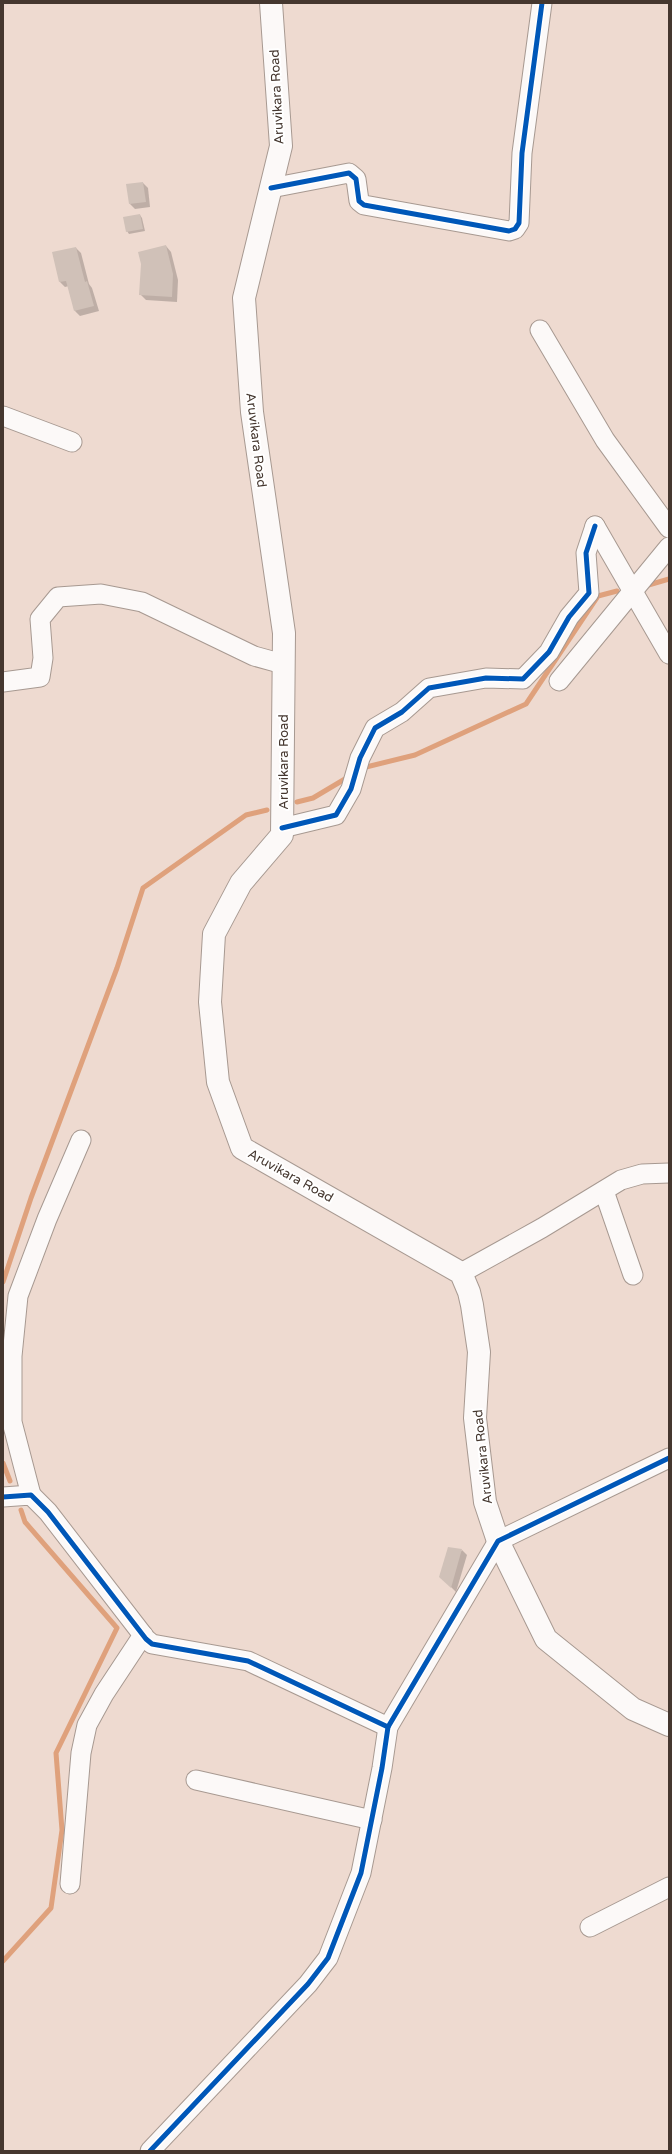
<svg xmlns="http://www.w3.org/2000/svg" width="672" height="2154" font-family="'Varela Round',sans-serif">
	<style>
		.shadow { fill: #0003 }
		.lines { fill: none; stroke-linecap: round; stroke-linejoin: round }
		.stream { stroke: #dfa17c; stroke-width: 5 }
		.building { fill: #d0c1b8 }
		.minor-casing { stroke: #a79991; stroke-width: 21 }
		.major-casing { stroke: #a79991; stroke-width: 24 }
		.minor { stroke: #fcf9f8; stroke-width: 19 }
		.major { stroke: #fcf9f8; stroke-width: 22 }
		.cycleway-casing { stroke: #fff; stroke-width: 8 }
		.cycleway { stroke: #0057b8; stroke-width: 5 }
		.labels { text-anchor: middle; stroke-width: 4; stroke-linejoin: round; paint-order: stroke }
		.street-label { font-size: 13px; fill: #45372f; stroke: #fff }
	</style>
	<rect width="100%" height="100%" fill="#eedad0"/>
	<g class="shadow">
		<polygon points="143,183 148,188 150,207 135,209 130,204"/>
		<polygon points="140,215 142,218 145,231 129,234 127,231"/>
		<polygon points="166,246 171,252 178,280 177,302 146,300 140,294"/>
		<polygon points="76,248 81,253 89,284 92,288 99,311 80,316 75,311 69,286 65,287 60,282 53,253"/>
		<polygon points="462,1550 467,1555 456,1592 441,1577"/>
	</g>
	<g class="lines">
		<g class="stream">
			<polyline points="645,586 669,579"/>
			<polyline points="362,768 415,755 526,704 598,596 617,591"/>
			<polyline points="297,802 313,798 350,776"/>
			<polyline points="3,1282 31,1198 117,968 143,888 246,815 267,810"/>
			<polyline points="3,1463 10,1481"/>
			<polyline points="3,1961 51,1908 62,1830 56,1753 117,1628 25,1522 21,1510"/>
		</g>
	</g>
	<g class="building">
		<polygon points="143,182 146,202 129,204 126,184"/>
		<polygon points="140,214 143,229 126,232 123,217"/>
		<polygon points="166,245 173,274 172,297 139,295 141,264 138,252"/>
		<polygon points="76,247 85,282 87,281 94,306 74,311 66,281 59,282 52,252"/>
		<polygon points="448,1547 462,1549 451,1588 439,1577"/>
	</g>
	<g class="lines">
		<g class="minor-casing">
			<g id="minor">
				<polyline points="271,188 349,173 356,179 359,201 364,205 509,231 515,229 519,223 522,153 542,3"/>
				<polyline points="540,330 605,440 669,528"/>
				<polyline points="3,416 72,442"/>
				<polyline points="595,526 669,654"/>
				<polyline points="559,681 669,547"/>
				<polyline points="3,682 40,677 43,658 40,619 58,597 101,594 142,602 254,656 283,664"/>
				<polyline points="282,828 336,815 351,789 360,758 375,728 402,712 429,688 486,678 523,679 549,652 569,617 589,593 586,553 595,526"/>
				<polyline points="604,1191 633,1275"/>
				<polyline points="461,1273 542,1228 621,1180 642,1174 669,1173"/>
				<polyline points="31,1495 12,1422 12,1356 18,1296 47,1219 81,1140"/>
				<polyline points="3,1497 31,1495 48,1512 146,1639 152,1644 248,1661 388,1727"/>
				<polyline points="196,1780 372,1820"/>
				<polyline points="70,1884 81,1753 87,1725 104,1694 143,1635"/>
				<polyline points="590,1927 669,1887"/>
				<polyline points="150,2151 308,1984 328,1958 361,1873 382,1768 388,1727 498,1541 669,1458"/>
			</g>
		</g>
		<g class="major-casing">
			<polyline id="major" points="271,3 281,146 244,298 252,412 284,633 282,835 241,883 214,934 210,1002 218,1082 242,1148 461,1273 469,1292 472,1305 479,1352 475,1418 485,1502 498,1541 546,1639 633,1709 669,1725"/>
		</g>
		<use href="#minor" class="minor"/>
		<use href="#major" class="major"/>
		<g class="cycleway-casing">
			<g id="cycleway">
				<polyline points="271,188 349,173 356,179 359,201 364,205 509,231 515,229 519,223 522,153 542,3"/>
				<polyline points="282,828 336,815 351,789 360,758 375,728 402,712 429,688 486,678 523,679 549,652 569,617 589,593 586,553 595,526"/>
				<polyline points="3,1497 31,1495 48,1512 146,1639 152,1644 248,1661 388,1727"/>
				<polyline points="150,2151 308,1984 328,1958 361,1873 382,1768 388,1727 498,1541 669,1458"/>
			</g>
		</g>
		<use href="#cycleway" class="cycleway"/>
	</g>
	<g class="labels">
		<g class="street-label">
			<text transform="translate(276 97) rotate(-93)" y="5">Aruvikara Road</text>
			<text transform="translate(257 440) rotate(83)" y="5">Aruvikara Road</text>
			<text transform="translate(283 762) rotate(-90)" y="5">Aruvikara Road</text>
			<text transform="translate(291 1175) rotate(29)" y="5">Aruvikara Road</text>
			<text transform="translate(482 1457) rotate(-96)" y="5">Aruvikara Road</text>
		</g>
	</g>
	<rect width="672" height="2154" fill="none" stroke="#45372f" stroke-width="8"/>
</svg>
